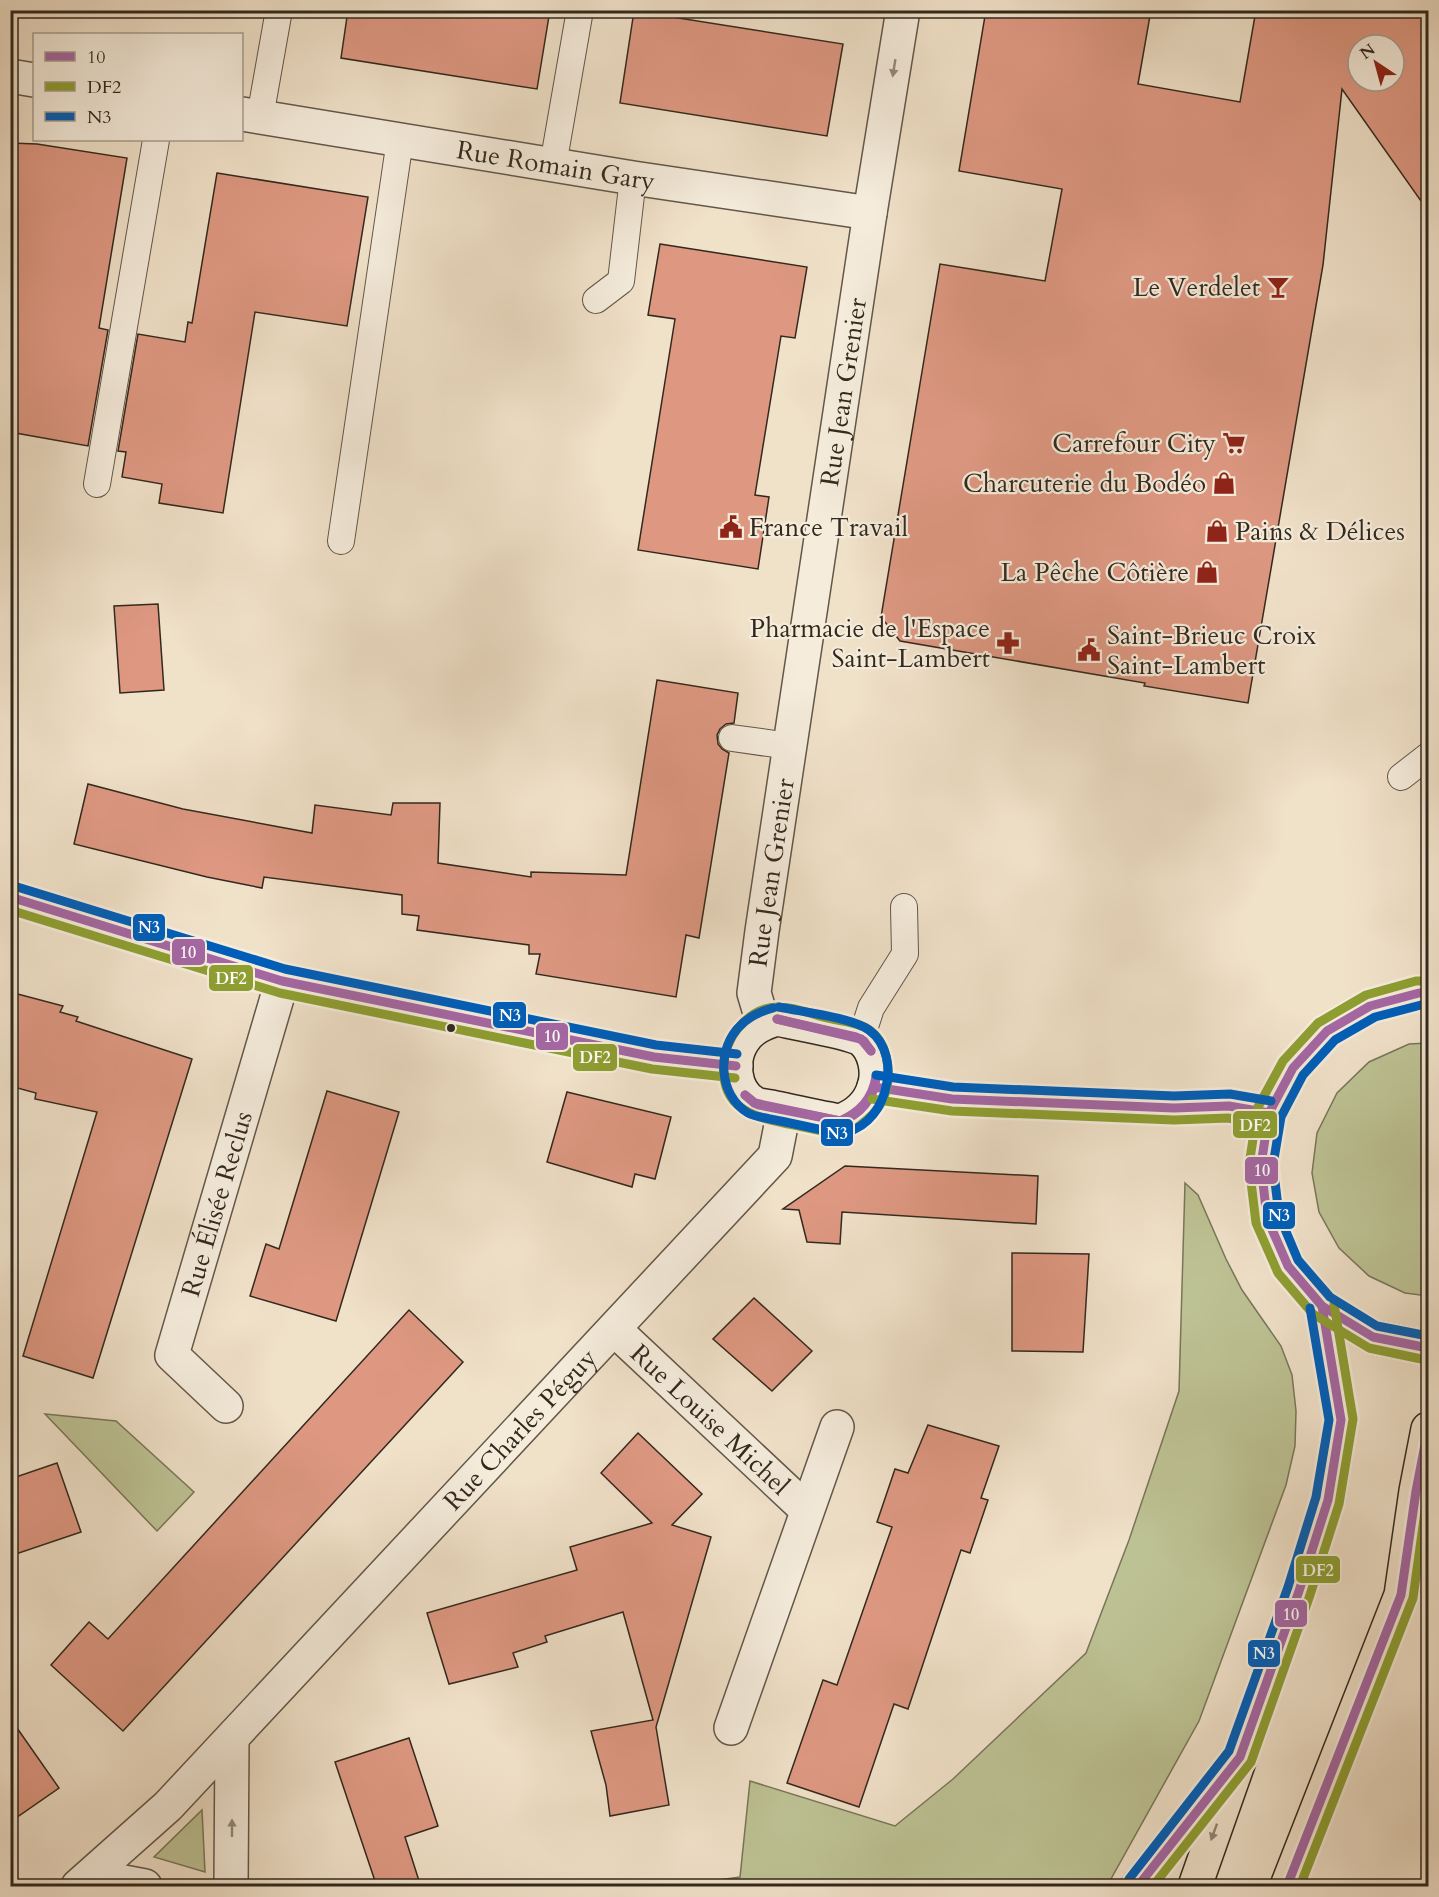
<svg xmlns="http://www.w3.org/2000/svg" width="1439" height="1897" font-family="Cardo,serif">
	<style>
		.green { fill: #bdc294; stroke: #787659; stroke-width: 1.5 }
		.building { fill: #de9882; stroke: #32291e; stroke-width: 1.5; fill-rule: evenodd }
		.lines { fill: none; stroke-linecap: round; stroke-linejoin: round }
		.service-casing { stroke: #625749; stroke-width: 28 }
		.minor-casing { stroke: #625749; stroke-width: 36 }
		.secondary-casing { stroke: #32291e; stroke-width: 36 }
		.primary-casing { stroke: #32291e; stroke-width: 36 }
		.service { stroke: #f5ecdc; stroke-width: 26 }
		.minor { stroke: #f5ecdc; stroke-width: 33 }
		.secondary { stroke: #f5ecdc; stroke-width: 33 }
		.primary { stroke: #f0e1c9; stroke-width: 33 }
		.bus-1-casing { stroke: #f5ecdc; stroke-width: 14 }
		.bus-2-casing { stroke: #f5ecdc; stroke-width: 14 }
		.bus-3-casing { stroke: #f5ecdc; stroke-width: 14 }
		.bus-1 { stroke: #a467a3; stroke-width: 9 }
		.bus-2 { stroke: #8e9e31; stroke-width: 9 }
		.bus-3 { stroke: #005eb8; stroke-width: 9 }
		.oneway { fill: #948a7d }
		.oneway2 { fill: #918574 }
		.bus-dot { fill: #32291e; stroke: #f5ecdc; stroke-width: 2 }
		.labels { text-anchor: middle; stroke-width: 4.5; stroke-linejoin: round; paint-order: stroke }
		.street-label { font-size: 26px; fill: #32291e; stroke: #f5ecdc }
		.poi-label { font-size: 26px; fill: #32291e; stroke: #f5ecdc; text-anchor: end }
		.line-badge { stroke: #f5ecdc; stroke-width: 2 }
		.badge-label { font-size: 16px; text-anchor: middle; font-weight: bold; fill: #fff }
	</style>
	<rect width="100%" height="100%" fill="#f0e1c9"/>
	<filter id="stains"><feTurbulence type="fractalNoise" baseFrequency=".00333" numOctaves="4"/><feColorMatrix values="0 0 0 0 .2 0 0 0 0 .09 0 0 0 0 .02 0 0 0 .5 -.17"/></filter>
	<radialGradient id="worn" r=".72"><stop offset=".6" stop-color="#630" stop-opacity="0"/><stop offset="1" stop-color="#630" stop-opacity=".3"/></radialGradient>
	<g class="green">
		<polygon points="1428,1043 1428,1296 1405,1293 1369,1276 1339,1248 1319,1212 1312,1173 1317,1133 1337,1093 1369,1062 1409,1044"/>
		<polygon points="1185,1183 1198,1195 1226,1259 1242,1290 1281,1346 1292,1375 1296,1411 1295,1446 1286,1485 1199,1721 1107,1886 677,1886 740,1877 750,1781 895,1826 953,1779 1086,1653 1129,1540 1179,1391"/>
		<polygon points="45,1414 116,1421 194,1492 157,1531"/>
		<polygon points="202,1810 205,1872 154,1857"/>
	</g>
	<g class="building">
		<polygon points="348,10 550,10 537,89 341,58"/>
		<path d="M986,10H1151L1138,84L1240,102L1256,10H1428V211L1342,89L1323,265L1248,703L1144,686L1145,683L900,641L881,617L940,264L1045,281L1062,189L959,171ZM1358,45H1394V81H1358Z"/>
		<polygon points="634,11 843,44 827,136 620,103"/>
		<polygon points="10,143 37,144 127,158 99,328 108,330 88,446 10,432"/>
		<polygon points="217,173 368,197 347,326 255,312 223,513 159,503 162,484 122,477 126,452 118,451 138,334 185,342 188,322 192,323"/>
		<polygon points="660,244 807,267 795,338 781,336 755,495 769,497 758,569 638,550 675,319 648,315"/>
		<polygon points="158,604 164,690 120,693 114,606"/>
		<polygon points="657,680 738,693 734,723 726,724 720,729 717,735 718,744 722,749 729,753 699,938 686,935 676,997 536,974 540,954 529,954 529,945 417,930 419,916 402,914 402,895 264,877 262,888 207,877 74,844 88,784 183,809 312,833 315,805 391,815 393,803 440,803 438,863 531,877 531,872 626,875"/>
		<polygon points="10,992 63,1006 60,1012 78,1017 76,1021 192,1059 93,1378 23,1356 97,1112 35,1099 36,1093 10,1086"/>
		<polygon points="327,1091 399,1112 336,1321 250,1296 266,1244 279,1249"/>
		<polygon points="567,1092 671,1117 655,1179 635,1174 632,1187 547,1162"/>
		<polygon points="845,1166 1038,1176 1036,1224 842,1212 840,1244 807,1242 799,1210 783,1209"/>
		<polygon points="1012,1253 1089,1254 1083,1352 1012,1351"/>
		<polygon points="754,1298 812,1351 772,1391 713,1339"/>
		<polygon points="409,1310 463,1362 123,1731 51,1665 89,1622 108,1639"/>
		<polygon points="928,1425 999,1446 981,1498 988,1500 970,1553 961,1550 908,1709 894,1704 859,1807 787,1783 823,1680 837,1685 892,1527 877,1522 895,1469 908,1473"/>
		<polygon points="638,1433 702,1494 672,1525 711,1537 656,1727 669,1805 610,1816 606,1785 591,1731 653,1720 623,1612 545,1636 547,1642 513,1653 518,1667 449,1684 427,1613 577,1570 570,1547 652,1523 601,1473"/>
		<polygon points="57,1463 81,1532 10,1556 10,1479"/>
		<polygon points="10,1718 59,1788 10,1822"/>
		<polygon points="409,1738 438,1826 405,1837 421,1887 377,1887 335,1762"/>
	</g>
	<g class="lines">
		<g class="service-casing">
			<g id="service">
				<polyline points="260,117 279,10"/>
				<polyline points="553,165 580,10"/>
				<polyline points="596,300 621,281 633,178"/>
				<polyline points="97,484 156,140"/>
				<polyline points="341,541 400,140"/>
				<polyline points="732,738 789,746"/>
				<polyline points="1401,777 1428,756"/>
				<polyline points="861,1039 871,1008 905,954 904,907"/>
			</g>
		</g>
		<g class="minor-casing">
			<g id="minor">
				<polyline points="10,76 34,80"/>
				<path id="s1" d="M242,114L633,178L870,213"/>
				<path id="s2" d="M763,1023L754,993L762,931L870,213L903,10"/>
				<path id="s3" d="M614,1329L807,1510"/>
				<path id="s4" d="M226,1406L172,1355L282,981"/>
				<polyline points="731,1728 837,1427"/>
				<polyline points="92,1876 145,1886"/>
				<path id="s5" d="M78,1886L168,1806L775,1156L784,1110"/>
				<polyline points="231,1886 232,1738"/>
			</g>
		</g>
		<g class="secondary-casing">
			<g id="secondary">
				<polyline points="10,897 282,981 654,1057 736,1066"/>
				<path d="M777,1019C791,1022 856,1034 862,1040C875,1051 879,1072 874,1087C869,1104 857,1115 840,1121C817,1117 795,1112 772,1107C767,1106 759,1106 754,1103C733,1091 731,1059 743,1041C751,1028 764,1023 777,1019Z"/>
				<polyline points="874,1087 952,1099 1174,1108 1229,1106 1269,1113"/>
			</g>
		</g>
		<g class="primary-casing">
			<g id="primary">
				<polyline points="1428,993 1419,993 1370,1006 1327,1031 1293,1068 1269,1113 1261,1165 1267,1218 1288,1266 1322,1306 1373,1337 1428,1348"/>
				<polyline points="1138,1886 1224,1777"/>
				<polyline points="1195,1886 1299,1591 1328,1500 1341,1420 1322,1306"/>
				<polyline points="1287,1886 1401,1595 1416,1491 1428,1429"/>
			</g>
		</g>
		<use href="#service" class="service"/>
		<use href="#minor" class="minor"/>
		<use href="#secondary" class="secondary"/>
		<use href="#primary" class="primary"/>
		<g class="bus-1-casing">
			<g id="bus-1">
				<polyline points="10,897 282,981 654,1057 736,1066"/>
				<polyline points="1428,993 1419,993 1370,1006 1327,1031 1293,1068 1269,1113 1261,1165 1267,1218 1288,1266 1322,1306 1373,1337 1428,1348"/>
				<polyline points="777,1019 856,1037 864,1041 871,1051"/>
				<polyline points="777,1019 861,1039 871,1051"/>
				<polyline points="874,1087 952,1099 1174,1108 1229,1106 1269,1113"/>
				<polyline points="745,1095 755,1103 840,1121"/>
				<polyline points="745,1095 754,1103 759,1105 840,1121"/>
				<path d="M840,1121C860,1112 872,1099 876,1077"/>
				<path d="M840,1121C860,1116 875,1097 876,1077"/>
				<polyline points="1138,1886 1240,1757 1299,1591 1328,1500 1341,1420 1322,1306"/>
				<polyline points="1287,1886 1401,1595 1416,1491 1428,1429"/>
			</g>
		</g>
		<g class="bus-2-casing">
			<g id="bus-2">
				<polyline points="10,910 280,993 652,1069 735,1078"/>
				<polyline points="872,1099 952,1111 1174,1120 1228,1118 1267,1125"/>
				<path d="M856,1128C839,1136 821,1131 803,1127C759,1118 715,1113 725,1055C730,1031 753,1006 779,1007C794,1007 809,1013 823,1017C837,1021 855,1021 868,1029C889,1042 893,1078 883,1099C878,1111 868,1119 859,1126"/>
				<polyline points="1426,1360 1369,1348 1313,1314 1278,1273 1256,1223 1249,1165 1258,1107 1283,1061 1318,1023 1366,995 1416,981 1428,981"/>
				<polyline points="1153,1886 1251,1762 1310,1595 1339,1504 1353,1419 1334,1304"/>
				<polyline points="1300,1886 1413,1598 1428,1490"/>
			</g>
		</g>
		<g class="bus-3-casing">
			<g id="bus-3">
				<polyline points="14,886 285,969 656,1045 737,1054"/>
				<polyline points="1428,1005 1421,1005 1375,1017 1335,1040 1303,1075 1281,1117 1273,1165 1279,1215 1298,1260 1330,1297 1377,1326 1428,1336"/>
				<path d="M773,1008C762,1011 750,1016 741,1025C716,1048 718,1095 748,1113C755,1117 762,1117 770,1119C793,1123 815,1129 838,1133C885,1132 906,1057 869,1030C851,1017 802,1012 779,1007"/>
				<polyline points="876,1075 953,1087 1174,1096 1230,1094 1271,1101"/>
				<polyline points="1129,1879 1229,1751 1288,1587 1316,1497 1329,1420 1310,1308"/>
			</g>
		</g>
		<use href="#bus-1" class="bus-1"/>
		<use href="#bus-2" class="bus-2"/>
		<use href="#bus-3" class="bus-3"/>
	</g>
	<defs><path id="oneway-solid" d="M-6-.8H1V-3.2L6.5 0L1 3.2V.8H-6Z" transform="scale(1.5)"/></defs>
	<g class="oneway">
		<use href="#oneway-solid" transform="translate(894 68) rotate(99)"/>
		<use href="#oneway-solid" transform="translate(232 1828) rotate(-90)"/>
	</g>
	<use class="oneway2" href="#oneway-solid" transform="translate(1214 1832) rotate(110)"/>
	<defs>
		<g id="bar-bare" transform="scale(1.8)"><path d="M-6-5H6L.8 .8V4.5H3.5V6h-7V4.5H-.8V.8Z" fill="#8f2418" stroke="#f5ecdc" stroke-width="2.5" paint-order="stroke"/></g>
		<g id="supermarket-bare" transform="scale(1.8)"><path d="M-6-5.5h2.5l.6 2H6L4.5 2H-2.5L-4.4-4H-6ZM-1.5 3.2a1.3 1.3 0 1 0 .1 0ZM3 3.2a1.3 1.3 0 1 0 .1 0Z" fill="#8f2418" stroke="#f5ecdc" stroke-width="2.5" paint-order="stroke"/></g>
		<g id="shop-bare" transform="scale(1.8)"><path d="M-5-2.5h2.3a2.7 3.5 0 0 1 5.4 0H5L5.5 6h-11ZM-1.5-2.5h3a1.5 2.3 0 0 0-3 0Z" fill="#8f2418" stroke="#f5ecdc" stroke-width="2.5" paint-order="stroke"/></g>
		<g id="civic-bare" transform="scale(1.8)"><path d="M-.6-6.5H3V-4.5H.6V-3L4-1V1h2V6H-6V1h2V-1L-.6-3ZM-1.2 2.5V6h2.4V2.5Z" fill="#8f2418" stroke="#f5ecdc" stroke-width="2.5" paint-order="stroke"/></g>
		<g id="pharmacy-bare" transform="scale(1.8)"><path d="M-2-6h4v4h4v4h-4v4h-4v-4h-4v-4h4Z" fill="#8f2418" stroke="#f5ecdc" stroke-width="2.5" paint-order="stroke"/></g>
	</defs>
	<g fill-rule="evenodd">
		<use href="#bar-bare" x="1278" y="287"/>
		<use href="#supermarket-bare" x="1234" y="443"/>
		<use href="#shop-bare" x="1224" y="483"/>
		<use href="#civic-bare" x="731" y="527"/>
		<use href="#shop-bare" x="1217" y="531"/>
		<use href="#shop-bare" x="1207" y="572"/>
		<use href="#pharmacy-bare" x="1008" y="643"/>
		<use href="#civic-bare" x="1089" y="650"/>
	</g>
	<circle class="bus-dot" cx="451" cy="1028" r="5"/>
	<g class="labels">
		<g class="street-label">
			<text dy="9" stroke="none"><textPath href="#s1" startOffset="318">Rue Romain Gary</textPath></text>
			<text dy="9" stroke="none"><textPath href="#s2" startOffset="639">Rue Jean Grenier</textPath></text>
			<text dy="9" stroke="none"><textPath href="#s2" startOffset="153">Rue Jean Grenier</textPath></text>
			<text dy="9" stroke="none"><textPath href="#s4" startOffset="232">Rue Élisée Reclus</textPath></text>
			<text dy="9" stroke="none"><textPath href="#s3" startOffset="132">Rue Louise Michel</textPath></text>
			<text dy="9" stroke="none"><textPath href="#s5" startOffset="636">Rue Charles Péguy</textPath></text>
		</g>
		<g class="poi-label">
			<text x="1260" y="296">Le Verdelet</text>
			<text x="1216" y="452">Carrefour City</text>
			<text x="1206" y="492">Charcuterie du Bodéo</text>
			<text x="749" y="536" text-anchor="start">France Travail</text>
			<text x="1235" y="540" text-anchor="start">Pains &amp; Délices</text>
			<text x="1189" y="581">La Pêche Côtière</text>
			<text x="990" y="637">Pharmacie de l'Espace<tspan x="990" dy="30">Saint-Lambert</tspan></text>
			<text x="1107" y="644" text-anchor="start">Saint-Brieuc Croix<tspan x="1107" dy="30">Saint-Lambert</tspan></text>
		</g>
	</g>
	<g class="line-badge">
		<rect x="132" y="913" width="34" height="29" rx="6" fill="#005eb8"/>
		<rect x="171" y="938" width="35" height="28" rx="6" fill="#a467a3"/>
		<rect x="208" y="964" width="46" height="28" rx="6" fill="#8e9e31"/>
		<rect x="492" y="1001" width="35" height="28" rx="6" fill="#005eb8"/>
		<rect x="535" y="1022" width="34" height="29" rx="6" fill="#a467a3"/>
		<rect x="572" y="1043" width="46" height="29" rx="6" fill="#8e9e31"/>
		<rect x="1232" y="1110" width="46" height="29" rx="6" fill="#8e9e31"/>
		<rect x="820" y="1118" width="34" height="29" rx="6" fill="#005eb8"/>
		<rect x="1244" y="1156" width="35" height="29" rx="6" fill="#a467a3"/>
		<rect x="1262" y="1201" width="34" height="29" rx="6" fill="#005eb8"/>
		<rect x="1295" y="1555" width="46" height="29" rx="6" fill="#8e9e31"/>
		<rect x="1274" y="1599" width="34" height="29" rx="6" fill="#a467a3"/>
		<rect x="1247" y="1639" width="34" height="29" rx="6" fill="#005eb8"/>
	</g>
	<g class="badge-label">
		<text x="149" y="933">N3</text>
		<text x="188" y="958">10</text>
		<text x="231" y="984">DF2</text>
		<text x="510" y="1021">N3</text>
		<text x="552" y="1042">10</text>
		<text x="595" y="1063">DF2</text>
		<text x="1255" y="1131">DF2</text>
		<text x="837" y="1139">N3</text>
		<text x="1262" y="1176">10</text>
		<text x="1279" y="1221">N3</text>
		<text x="1318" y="1576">DF2</text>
		<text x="1291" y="1620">10</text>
		<text x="1264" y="1659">N3</text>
	</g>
	<rect width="1439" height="1897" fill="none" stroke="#f0e1c9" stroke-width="36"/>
	<rect x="12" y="12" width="1415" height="1873" fill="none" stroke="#32291e" stroke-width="3"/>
	<rect x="18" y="18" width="1403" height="1861" fill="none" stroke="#32291e" stroke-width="1.5"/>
	<rect x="33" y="33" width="210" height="108" fill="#f5ecdc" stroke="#a79e90" stroke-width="1.5"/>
	<rect x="45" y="52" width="30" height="9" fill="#a467a3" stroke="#a79e90" stroke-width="1.5"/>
	<text x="87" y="63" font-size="18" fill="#32291e">10</text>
	<rect x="45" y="82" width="30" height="9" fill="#8e9e31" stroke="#a79e90" stroke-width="1.5"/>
	<text x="87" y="93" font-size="18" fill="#32291e">DF2</text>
	<rect x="45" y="112" width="30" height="9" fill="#005eb8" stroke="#a79e90" stroke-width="1.5"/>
	<text x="87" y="123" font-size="18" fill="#32291e">N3</text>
	<g transform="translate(1376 63) rotate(324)"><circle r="28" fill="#f5ecdc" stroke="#a79e90" stroke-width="1.5"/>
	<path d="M0-4.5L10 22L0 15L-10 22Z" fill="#8f2418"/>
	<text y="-9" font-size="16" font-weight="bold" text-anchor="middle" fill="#32291e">N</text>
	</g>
	<rect width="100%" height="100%" filter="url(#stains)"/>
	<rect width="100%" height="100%" fill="url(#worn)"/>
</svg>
